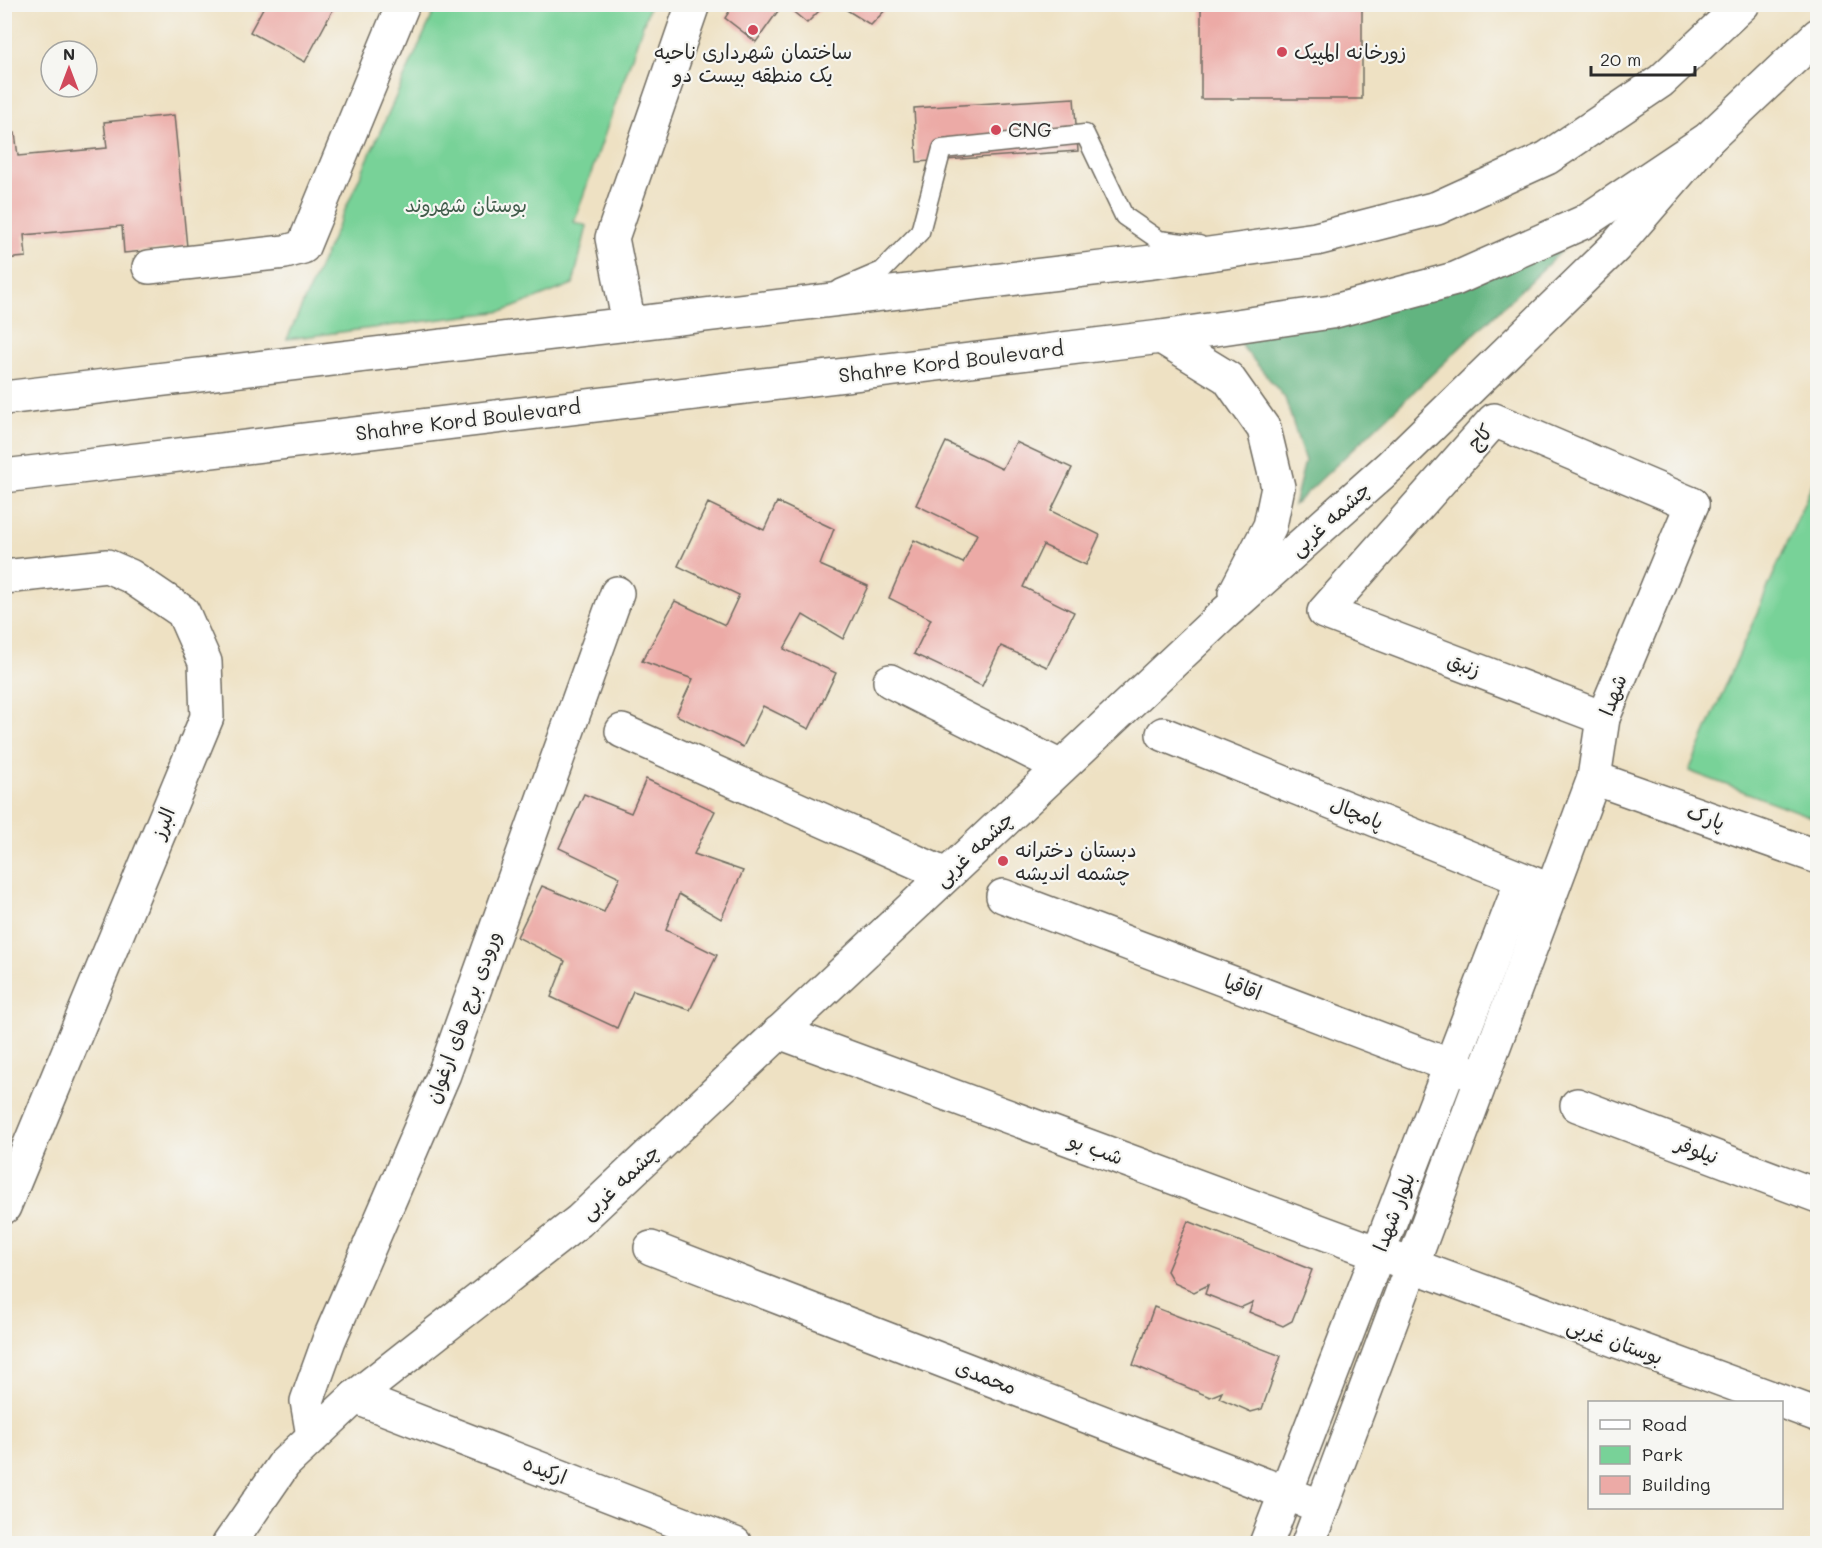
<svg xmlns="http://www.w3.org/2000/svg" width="1822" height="1548" font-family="Mali,'Playpen Sans Arabic',sans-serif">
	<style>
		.green { fill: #78d298; stroke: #527e62; stroke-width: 1.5 }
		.forest { fill: #62b480; stroke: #467056; stroke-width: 1.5 }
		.building { fill: #ecaaa6 }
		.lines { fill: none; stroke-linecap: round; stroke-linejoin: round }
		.service-casing { stroke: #6f6b60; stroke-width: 21 }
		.minor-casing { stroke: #6f6b60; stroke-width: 36 }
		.tertiary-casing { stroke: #6f6b60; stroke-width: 36 }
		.service { stroke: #fff; stroke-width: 18 }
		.minor { stroke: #fff; stroke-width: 33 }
		.tertiary { stroke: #fff; stroke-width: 33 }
		.poi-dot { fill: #d1495b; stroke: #f6f6f2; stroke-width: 2 }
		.labels { text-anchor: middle; stroke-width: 4.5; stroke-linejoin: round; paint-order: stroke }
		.poi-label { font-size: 20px; fill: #2b2b2b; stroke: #f6f6f2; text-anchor: start }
		.park-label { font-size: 20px; fill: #425d4c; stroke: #f6f6f2 }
		.street-label { font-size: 20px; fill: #2b2b2b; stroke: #f6f6f2 }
	</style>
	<rect width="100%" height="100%" fill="#f6f6f2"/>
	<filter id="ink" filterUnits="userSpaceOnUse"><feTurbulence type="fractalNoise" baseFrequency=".0167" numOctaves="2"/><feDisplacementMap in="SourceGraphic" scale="12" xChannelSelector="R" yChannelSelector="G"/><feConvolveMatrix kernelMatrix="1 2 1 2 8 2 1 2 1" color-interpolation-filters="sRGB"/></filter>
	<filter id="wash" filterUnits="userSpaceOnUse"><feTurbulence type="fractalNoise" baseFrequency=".008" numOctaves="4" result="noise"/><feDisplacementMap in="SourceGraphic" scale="24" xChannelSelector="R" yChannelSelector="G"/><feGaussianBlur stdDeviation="1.35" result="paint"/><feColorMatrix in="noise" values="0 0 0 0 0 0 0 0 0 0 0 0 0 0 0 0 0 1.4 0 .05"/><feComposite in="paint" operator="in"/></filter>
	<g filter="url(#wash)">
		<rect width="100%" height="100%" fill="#eee1c3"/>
		<g class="green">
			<polygon points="437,5 650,5 574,222 587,226 573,284 504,311 287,339"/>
			<polygon points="1817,473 1818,819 1817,819 1689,771"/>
		</g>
		<polygon class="forest" points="1564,249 1294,505 1305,461 1285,398 1241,345 1230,338"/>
		<g id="blocks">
			<g class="building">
				<polygon points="255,4 336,4 305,62 250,32 263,8"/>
				<polygon points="734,4 783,4 756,42 725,18"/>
				<polygon points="784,4 826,4 807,23"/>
				<polygon points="837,4 891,4 871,25"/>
				<rect x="1201" y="4" width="161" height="95"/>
				<polygon points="1074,98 1078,151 917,162 914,108"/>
				<polygon points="174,115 187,247 124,253 122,226 24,235 26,257 4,259 4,134 15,133 18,156 107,148 104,122"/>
				<polygon points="946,442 1002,469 1016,442 1072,468 1051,511 1100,535 1086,565 1043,545 1023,587 1074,612 1047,667 1001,646 982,686 914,654 931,619 889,598 914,540 963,563 977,534 916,505"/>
				<polygon points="777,502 834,529 820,565 868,586 843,639 803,615 784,649 836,673 809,729 763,706 743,747 676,715 693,679 642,661 675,601 725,625 739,595 678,566 708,503 764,530"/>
				<polygon points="646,779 715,811 694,854 743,871 721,919 679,894 666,930 717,955 690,1010 633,991 617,1028 551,997 565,961 517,937 542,886 604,912 620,877 559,848 584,794 631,813"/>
				<polygon points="1188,1221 1312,1270 1292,1321 1283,1326 1249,1312 1253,1302 1240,1308 1205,1294 1208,1285 1194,1292 1174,1283 1167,1271"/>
				<polygon points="1154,1307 1281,1356 1262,1409 1251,1412 1219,1398 1222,1392 1210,1397 1133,1365"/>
			</g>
		</g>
	</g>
	<g filter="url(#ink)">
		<use href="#blocks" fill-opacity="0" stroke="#6f6b60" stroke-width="1.5"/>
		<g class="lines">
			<g class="service-casing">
				<polyline id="service" points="840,289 882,271 920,232 942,149 1085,134 1124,216 1159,240 1199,245"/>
			</g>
			<g class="minor-casing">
				<g id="minor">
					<polyline points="149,267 285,252 303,247 403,4"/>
					<polyline points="629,324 612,238 693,4"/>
					<polyline points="4,577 107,566 130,576 183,612 205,662 207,717 4,1207"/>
					<polyline points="890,681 1061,767"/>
					<polyline points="1603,718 1324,612 1494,420 1692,504"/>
					<polyline points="622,731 946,875"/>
					<polyline points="1163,734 1547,889"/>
					<polyline points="1594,778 1818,857"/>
					<polyline points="1003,896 1478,1076"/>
					<polyline points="779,1032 1818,1415"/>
					<polyline points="1577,1105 1818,1196"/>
					<polyline points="651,1248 1322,1507"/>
					<polyline points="355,1397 735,1544"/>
					<polyline points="313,1436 307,1401 329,1340 444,1074 617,593"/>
				</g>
			</g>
			<g class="tertiary-casing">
				<g id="tertiary">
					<polyline points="1161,337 1228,378 1264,429 1278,487 1270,526 1235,593"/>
					<polyline points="4,398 1152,262 1316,239 1437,208 1547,158 1661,81 1743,4"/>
					<polyline points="4,476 1161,337 1331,312 1455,279 1584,222 1708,139 1818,35"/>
					<polyline points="229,1544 284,1464 355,1397 579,1221 1225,613 1390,466 1615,247 1708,139"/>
					<polyline points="1266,1544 1522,880"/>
					<polyline points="1308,1544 1594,778 1603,718 1692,504"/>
				</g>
			</g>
			<use href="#service" class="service"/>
			<use href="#minor" class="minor"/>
			<use href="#tertiary" class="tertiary"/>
		</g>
	</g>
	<g class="poi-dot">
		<circle cx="753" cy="30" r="6"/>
		<circle cx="1282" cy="52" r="6"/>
		<circle cx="996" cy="130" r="6"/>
		<circle cx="1003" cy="861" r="6"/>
	</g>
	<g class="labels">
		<g class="poi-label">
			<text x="753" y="59" text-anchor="middle">ساختمان شهرداری ناحیه<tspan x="753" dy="23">یک منطقه بیست دو</tspan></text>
			<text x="1294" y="59">زورخانه المپیک</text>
			<text x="1008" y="137">CNG</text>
			<text x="1015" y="857">دبستان دخترانه<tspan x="1015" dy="23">چشمه اندیشه</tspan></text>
		</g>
		<g class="park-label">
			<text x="466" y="212">بوستان شهروند</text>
		</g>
		<g class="street-label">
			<text transform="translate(951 362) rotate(-7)" y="7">Shahre Kord Boulevard</text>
			<text transform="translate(468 420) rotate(-7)" y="7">Shahre Kord Boulevard</text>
			<text transform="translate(1480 437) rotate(-46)" y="7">کاج</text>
			<text transform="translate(1330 519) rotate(-42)" y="7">چشمه غربی</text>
			<text transform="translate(1464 665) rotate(21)" y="7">زنبق</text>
			<text transform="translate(1613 695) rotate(-69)" y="7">شهدا</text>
			<text transform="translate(1357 813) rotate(22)" y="7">پامچال</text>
			<text transform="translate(1706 817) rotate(20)" y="7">پارک</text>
			<text transform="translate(163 823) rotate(-68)" y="7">البرز</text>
			<text transform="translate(974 849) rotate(-43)" y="7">چشمه غربی</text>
			<text transform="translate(1243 987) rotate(21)" y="7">اقاقیا</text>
			<text transform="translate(463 1017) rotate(-70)" y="7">ورودی برج های ارغوان</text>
			<text transform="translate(1096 1149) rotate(20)" y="7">شب بو</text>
			<text transform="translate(1697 1150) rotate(21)" y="7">نیلوفر</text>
			<text transform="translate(620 1182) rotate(-43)" y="7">چشمه غربی</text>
			<text transform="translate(1394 1212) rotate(-69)" y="7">بلوار شهدا</text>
			<text transform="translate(1615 1341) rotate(20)" y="7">بوستان غربی</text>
			<text transform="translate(986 1377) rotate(21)" y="7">محمدی</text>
			<text transform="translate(545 1470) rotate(21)" y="7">ارکیده</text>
		</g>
	</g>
	<rect width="1822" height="1548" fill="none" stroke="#f6f6f2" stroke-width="24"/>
	<rect x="1588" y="1401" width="195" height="108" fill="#f6f6f2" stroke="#a5a5a2" stroke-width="1.5"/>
	<rect x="1600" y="1420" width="30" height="9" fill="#ffffff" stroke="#a5a5a2" stroke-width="1.5"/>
	<text x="1642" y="1431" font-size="18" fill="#2b2b2b">Road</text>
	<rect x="1600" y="1446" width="30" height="18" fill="#78d298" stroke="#a5a5a2" stroke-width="1.5"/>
	<text x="1642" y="1461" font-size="18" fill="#2b2b2b">Park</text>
	<rect x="1600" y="1476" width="30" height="18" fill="#ecaaa6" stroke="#a5a5a2" stroke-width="1.5"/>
	<text x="1642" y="1491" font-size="18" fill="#2b2b2b">Building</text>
	<g transform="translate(69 69)"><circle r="28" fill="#f6f6f2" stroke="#a5a5a2" stroke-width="1.5"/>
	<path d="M0-4.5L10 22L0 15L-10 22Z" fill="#d1495b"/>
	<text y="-9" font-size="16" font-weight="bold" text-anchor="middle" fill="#2b2b2b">N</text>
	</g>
	<path d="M1591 66v9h104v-9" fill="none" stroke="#2b2b2b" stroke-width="3"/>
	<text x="1600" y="66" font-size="18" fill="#2b2b2b" stroke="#f6f6f2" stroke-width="4.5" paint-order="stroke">20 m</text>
</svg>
